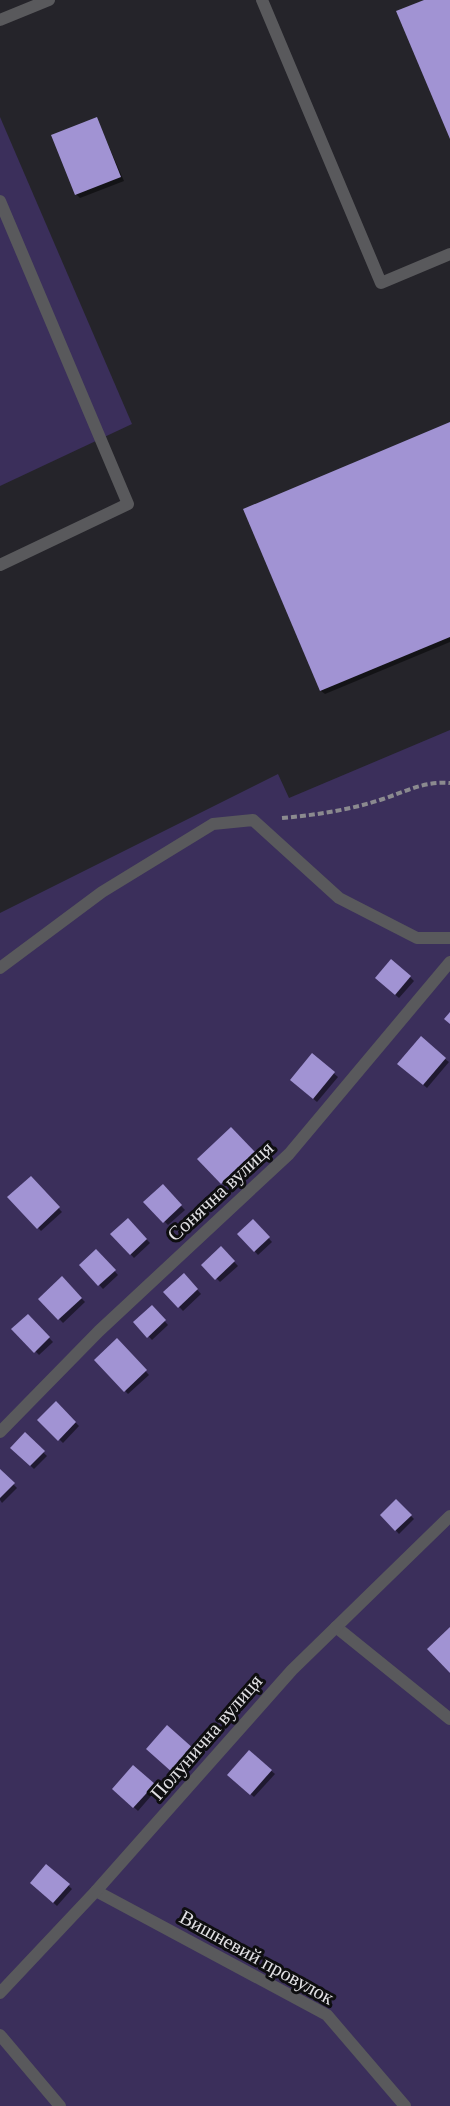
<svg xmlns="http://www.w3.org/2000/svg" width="450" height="2106" font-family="Georgia,serif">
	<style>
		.green { fill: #3b2f5b }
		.shadow { fill: #0007 }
		.building { fill: #a193d3 }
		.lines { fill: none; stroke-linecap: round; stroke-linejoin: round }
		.path { stroke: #8b8a8f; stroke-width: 4; stroke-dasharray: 6 3; stroke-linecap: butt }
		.service { stroke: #59595c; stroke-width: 12 }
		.labels { text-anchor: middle; stroke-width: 6; stroke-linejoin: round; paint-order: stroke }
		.street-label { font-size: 20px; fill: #e1e0e4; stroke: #0e0e10 }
	</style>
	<rect width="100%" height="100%" fill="#25242a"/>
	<g class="green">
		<polygon points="0,117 132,424 0,486"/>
		<polygon points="450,730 450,2106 0,2106 0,913 278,774 289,798"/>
	</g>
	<g class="shadow">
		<polygon points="97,119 124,181 80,198 76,194"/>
		<polygon points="450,424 450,642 325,694 321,691"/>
		<polygon points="410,977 414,981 399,998 381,982"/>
		<polygon points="312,1055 338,1077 317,1102 295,1083"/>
		<polygon points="445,1059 449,1062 427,1088 403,1067"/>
		<polygon points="231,1129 257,1157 225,1186 199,1159"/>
		<polygon points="30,1178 62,1212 41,1231 10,1197"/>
		<polygon points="162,1186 185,1210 168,1225 145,1202"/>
		<polygon points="128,1220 150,1243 134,1258 112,1234"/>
		<polygon points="253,1221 272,1242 258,1255 239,1234"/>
		<polygon points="221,1248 238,1266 220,1282 203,1265"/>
		<polygon points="96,1251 118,1275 103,1289 81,1265"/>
		<polygon points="184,1275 201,1294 183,1311 165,1292"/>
		<polygon points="62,1278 85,1302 63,1323 40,1299"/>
		<polygon points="152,1307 168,1325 152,1340 135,1322"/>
		<polygon points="28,1316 53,1342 39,1355 14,1329"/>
		<polygon points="117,1340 149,1375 128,1394 96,1360"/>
		<polygon points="56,1403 79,1426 63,1443 39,1420"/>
		<polygon points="25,1435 47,1456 34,1469 12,1448"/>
		<polygon points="0,1471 17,1488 2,1503 0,1500"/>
		<polygon points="396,1501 414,1519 399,1534 382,1515"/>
		<polygon points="167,1727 196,1754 177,1775 152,1753"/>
		<polygon points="249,1752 275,1774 254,1797 229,1775"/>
		<polygon points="133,1767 157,1789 138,1811 114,1789"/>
		<polygon points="47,1866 72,1889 57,1906 32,1883"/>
	</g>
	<g class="building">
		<polygon points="424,0 450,0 450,139 396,11"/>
		<polygon points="97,117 121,177 75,195 51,135"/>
		<polygon points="450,422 450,637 320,691 243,509"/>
		<polygon points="391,959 411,976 395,995 375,978"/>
		<polygon points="450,1012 450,1024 444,1019"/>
		<polygon points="421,1036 446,1058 423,1085 397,1064"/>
		<polygon points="312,1053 335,1072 313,1099 290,1080"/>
		<polygon points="231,1127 255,1152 221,1184 197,1159"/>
		<polygon points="31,1176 60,1207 37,1229 7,1197"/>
		<polygon points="163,1184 182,1205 163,1223 143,1202"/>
		<polygon points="128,1218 147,1239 130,1255 110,1234"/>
		<polygon points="253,1219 270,1237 254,1252 237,1234"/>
		<polygon points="221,1246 235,1261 215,1280 201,1265"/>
		<polygon points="96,1249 116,1270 98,1286 79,1265"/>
		<polygon points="184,1273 198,1289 178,1308 163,1292"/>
		<polygon points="62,1276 82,1298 58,1320 38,1299"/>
		<polygon points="152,1305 166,1320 147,1338 133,1322"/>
		<polygon points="28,1314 50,1337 34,1353 11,1329"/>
		<polygon points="117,1338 147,1370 124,1392 94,1360"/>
		<polygon points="56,1401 76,1422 58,1441 37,1420"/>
		<polygon points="25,1432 45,1451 30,1466 10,1448"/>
		<polygon points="0,1469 15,1483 0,1498"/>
		<polygon points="396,1499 412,1515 395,1531 380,1515"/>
		<polygon points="450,1627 450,1673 427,1649"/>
		<polygon points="167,1725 194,1749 173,1773 146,1749"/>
		<polygon points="249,1750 272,1770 250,1795 227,1775"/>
		<polygon points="133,1765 155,1784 133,1808 112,1789"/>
		<polygon points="46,1864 70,1884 53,1903 30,1883"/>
	</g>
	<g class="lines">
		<path class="path" d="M282,818C316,815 350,810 383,799C407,791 424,781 450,783"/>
		<g class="service">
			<polyline points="262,0 381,283 450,254"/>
			<polyline points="0,20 49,0"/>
			<polyline points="0,201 128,504 0,565"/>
			<polyline points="0,968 102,892 213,824 253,820 339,898 417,938 450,938"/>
			<polyline points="0,1432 99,1331 289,1154 450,962"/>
			<polyline points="336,1627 450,1719"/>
			<polyline points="96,1891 327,2015 405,2106"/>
			<polyline points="0,1993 96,1891 292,1670 450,1516"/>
			<polyline points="0,2035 60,2106"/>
		</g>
	</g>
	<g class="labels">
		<g class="street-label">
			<text transform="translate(220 1191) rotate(-43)" y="7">Сонячна вулиця</text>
			<text transform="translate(206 1737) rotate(-49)" y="7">Полунична вулиця</text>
			<text transform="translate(257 1957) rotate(29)" y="7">Вишневий провулок</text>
		</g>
	</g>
</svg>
